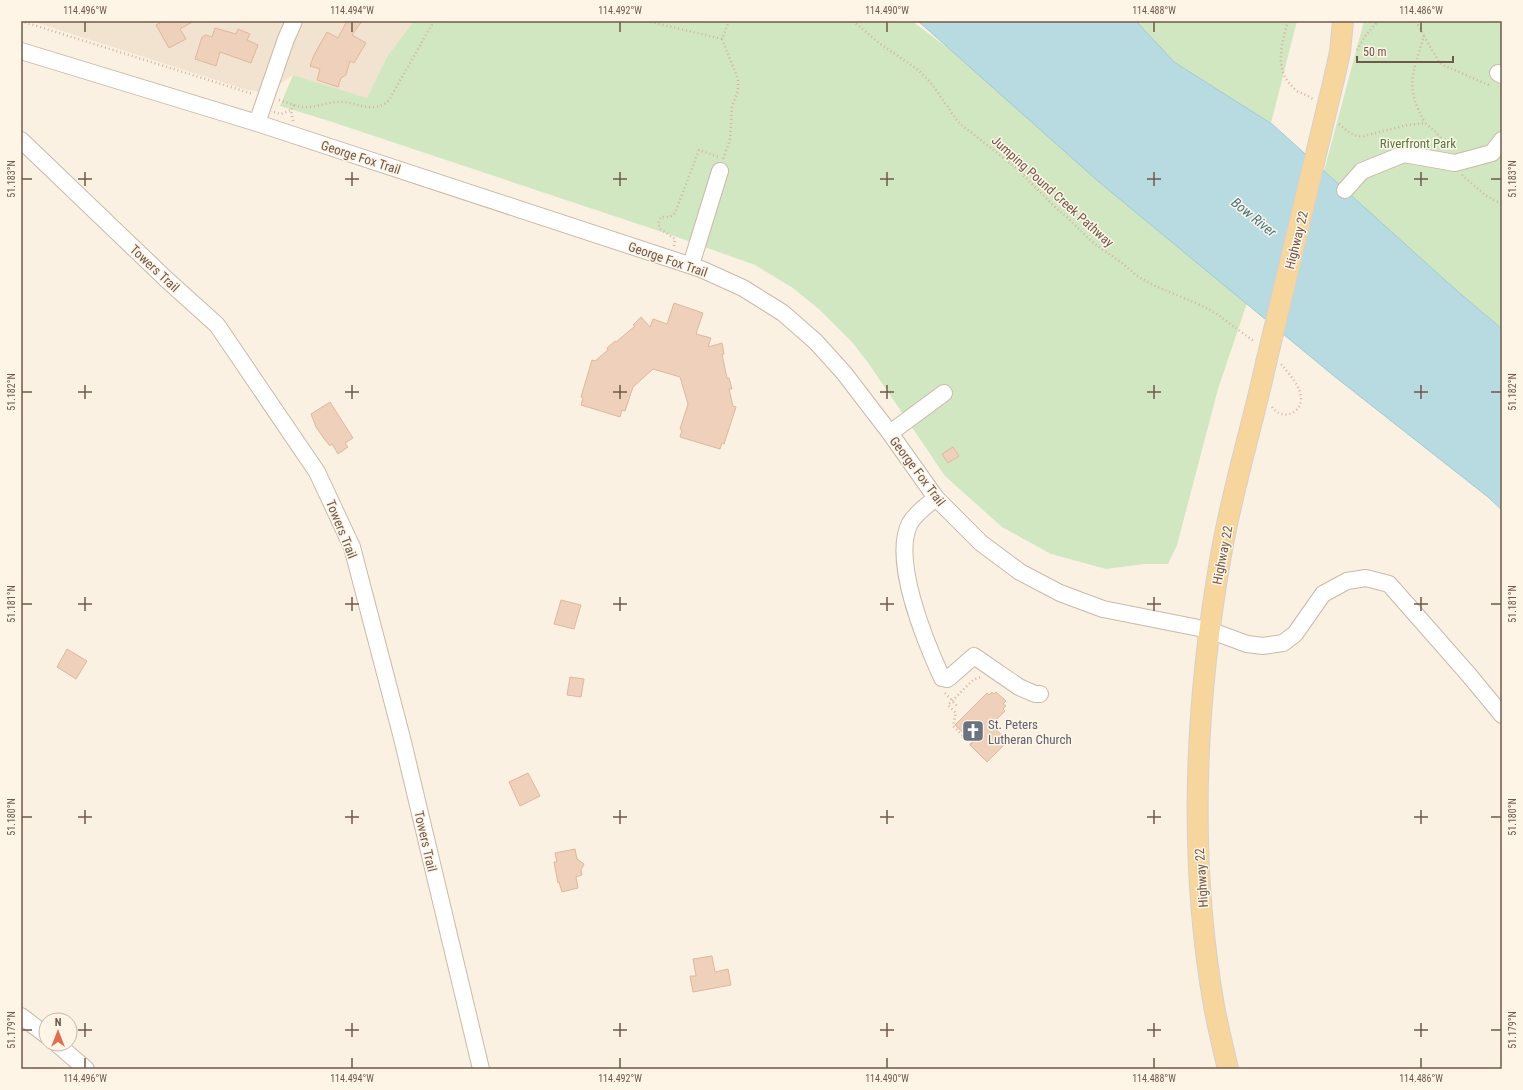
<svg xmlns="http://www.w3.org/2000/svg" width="1523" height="1090" font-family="'Roboto Condensed',sans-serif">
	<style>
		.residential { fill: #f2e3d0 }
		.green { fill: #d0e7c1 }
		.water { fill: #b8dbe2; stroke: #9fcad4 }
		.building { fill: #eed0bb; stroke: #e0b79c }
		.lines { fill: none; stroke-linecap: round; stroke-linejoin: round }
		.minor-casing { stroke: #cab9a9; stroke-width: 18 }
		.major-casing { stroke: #d7d0cc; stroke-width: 22 }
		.path { stroke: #d3b49f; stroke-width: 2.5; stroke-dasharray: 1 3; stroke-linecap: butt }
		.minor { stroke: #fff; stroke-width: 16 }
		.major { stroke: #f6d69d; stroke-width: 20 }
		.major-bridge-casing { stroke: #d7d0cc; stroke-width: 22; stroke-linecap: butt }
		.major-bridge { stroke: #f6d69d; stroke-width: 20 }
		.ticks { fill: none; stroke: #70584a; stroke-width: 1.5 }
		.labels { text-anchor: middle; stroke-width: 3; stroke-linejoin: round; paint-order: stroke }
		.park-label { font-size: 13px; fill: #547b45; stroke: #fef5e7 }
		.street-label { font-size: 13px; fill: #70584a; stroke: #fef5e7 }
		.worship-label { font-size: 13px; fill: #5b616d; stroke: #fef5e7; text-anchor: start }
		.water-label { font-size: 14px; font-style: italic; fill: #457783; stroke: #fef5e7 }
		.neatline { fill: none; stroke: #70584a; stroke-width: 1.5 }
		.ticks-label { font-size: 10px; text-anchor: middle; fill: #70584a }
	</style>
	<rect width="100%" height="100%" fill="#fbf1e2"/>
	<polygon class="residential" points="31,21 414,21 388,55 367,99 293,75 267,93 247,90"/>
	<g class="green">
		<polygon points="414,21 912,21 1060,133 1249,297 1218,389 1177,545 1168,564 1145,564 1106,569 1051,554 1002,527 945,476 869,364 852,342 821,311 793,288 755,265 677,237 326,120 280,106 293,75 367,98 388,55"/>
		<polygon points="1136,21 1297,21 1271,123 1174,62"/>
		<polygon points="1364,21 1502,21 1502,329 1456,290 1324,171"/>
	</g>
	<polygon class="water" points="918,21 1136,21 1174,62 1272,124 1456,290 1502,329 1502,510 1488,497 1334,376 1099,182"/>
	<g class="building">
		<polygon points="163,21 194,21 180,29 186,39 169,48 156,25"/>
		<polygon points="347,21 362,21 352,35 366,43 354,63 350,61 346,75 341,78 338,87 317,80 320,69 310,66 314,55 327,32 338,38"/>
		<polygon points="215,28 236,34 238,29 250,34 247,40 258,45 251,63 220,52 216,66 195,59 202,37 206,35 212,37"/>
		<polygon points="674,303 703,313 696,334 711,338 708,347 722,343 724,354 722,354 727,378 729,378 732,389 729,389 733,406 736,407 724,444 722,443 720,449 680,437 682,430 680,429 688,404 680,377 670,374 653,369 633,387 625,411 622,410 620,417 581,405 583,398 581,397 592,360 595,361 608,350 607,348 615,341 616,342 635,326 633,325 641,317 650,327 653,319 667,324"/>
		<polygon points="330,402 353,438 345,443 348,447 338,454 332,444 330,446 325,440 316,427 311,414"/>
		<polygon points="953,447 959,456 948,463 942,454"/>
		<polygon points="561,600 581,605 574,629 554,624"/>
		<polygon points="67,649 87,661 76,679 57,667"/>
		<polygon points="570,677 584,679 581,697 567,695"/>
		<polygon points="992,692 994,694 996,692 1006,701 1003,704 1006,706 1003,709 1005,711 991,725 1008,741 987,762 970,745 973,742 955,725 987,693 989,695"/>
		<polygon points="528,773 540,796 520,806 509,782"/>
		<polygon points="575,849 577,859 584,864 581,870 582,875 576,877 578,888 562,892 559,882 558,883 554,862 557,862 555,853"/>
		<polygon points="712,956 715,972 728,969 731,985 693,992 690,976 696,976 693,959"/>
	</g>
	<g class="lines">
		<g class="minor-casing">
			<g id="minor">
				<polyline points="21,51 257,123 701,269 743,288 783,313 816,342 844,373 890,433 936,498 981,543 1020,572 1060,593 1103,609 1209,630 1247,644 1263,646 1283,643 1295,634 1323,594 1347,581 1366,578 1389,584 1469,675 1502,715"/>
				<polyline points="1498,73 1502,75"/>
				<polyline points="257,123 286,39 294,21"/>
				<polyline points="21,140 166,279 217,325 317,472 352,547 402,738 481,1069"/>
				<polyline points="1345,190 1362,171 1404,154 1455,163 1492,153 1502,140"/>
				<polyline points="691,265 720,171"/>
				<polyline points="890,433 944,393"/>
				<path d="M936,498C927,505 916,513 910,523C891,560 926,643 942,678L947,679L950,677L974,656L1019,687L1035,694H1040"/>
				<polyline points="21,1016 46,1035"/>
				<polyline points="57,1044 86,1069"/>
			</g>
		</g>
		<g class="major-casing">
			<g id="major">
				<polyline points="1334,79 1340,52 1343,21"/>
				<path d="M1228,1069C1223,1048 1218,1027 1214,1006C1188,857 1195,703 1221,555C1232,491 1252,427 1266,363"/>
			</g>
		</g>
		<g class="path">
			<polyline points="21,21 253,94"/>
			<polyline points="647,21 722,39 729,21"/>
			<polyline points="853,21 879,43 917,69 932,84 958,122 1016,168 1057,209 1067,217 1091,241 1122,263 1137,276 1153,285 1198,304 1214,312 1255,342"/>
			<path d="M1288,21C1281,46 1273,72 1297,91C1303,94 1309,96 1314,100"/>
			<path d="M1416,21L1424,36C1413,73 1404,86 1425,123"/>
			<polyline points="1424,36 1439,62 1443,65 1491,86"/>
			<polyline points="722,39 738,79 738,90 732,107 730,140 723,159"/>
			<polyline points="1357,50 1366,35 1378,21"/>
			<path d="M279,100C289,103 299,108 309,107C319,106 329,102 340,102C357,102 375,115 389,100L434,21"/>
			<polyline points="274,112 281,114 291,110"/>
			<polyline points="293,121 291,110 294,105"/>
			<path d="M1339,124C1347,131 1353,137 1364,136L1407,125L1425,123L1436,132L1448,148"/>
			<polyline points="1462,175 1485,195 1502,204"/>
			<polyline points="674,246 675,239 660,229 658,223 661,217 670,217 675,213 699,150 719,157"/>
			<path d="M1272,407C1280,420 1301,415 1301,399C1301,386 1289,374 1281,364"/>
			<polyline points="945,693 957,706"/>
			<polyline points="971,744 953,726 956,713 948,705 973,680 981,677"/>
		</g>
		<use href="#minor" class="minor"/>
		<use href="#major" class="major"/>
		<g class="major-bridge-casing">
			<polyline id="major-bridge" points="1266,363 1334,79"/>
		</g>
		<use href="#major-bridge" class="major-bridge"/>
	</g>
	<path class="ticks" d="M85,22V32M352,22V32M620,22V32M887,22V32M1154,22V32M1421,22V32M85,172V186M352,172V186M620,172V186M887,172V186M1154,172V186M1421,172V186M22,179H32M78,179H92M345,179H359M613,179H627M880,179H894M1147,179H1161M1414,179H1428M1491,179H1501M85,385V399M352,385V399M620,385V399M887,385V399M1154,385V399M1421,385V399M22,392H32M78,392H92M345,392H359M613,392H627M880,392H894M1147,392H1161M1414,392H1428M1491,392H1501M85,597V611M352,597V611M620,597V611M887,597V611M1154,597V611M1421,597V611M22,604H32M78,604H92M345,604H359M613,604H627M880,604H894M1147,604H1161M1414,604H1428M1491,604H1501M85,810V824M352,810V824M620,810V824M887,810V824M1154,810V824M1421,810V824M22,817H32M78,817H92M345,817H359M613,817H627M880,817H894M1147,817H1161M1414,817H1428M1491,817H1501M85,1023V1037M352,1023V1037M620,1023V1037M887,1023V1037M1154,1023V1037M1421,1023V1037M22,1030H32M78,1030H92M345,1030H359M613,1030H627M880,1030H894M1147,1030H1161M1414,1030H1428M1491,1030H1501M85,1058V1068M352,1058V1068M620,1058V1068M887,1058V1068M1154,1058V1068M1421,1058V1068"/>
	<defs>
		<g id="church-square" transform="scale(1.15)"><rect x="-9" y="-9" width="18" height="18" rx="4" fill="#6b7280" stroke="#fef5e7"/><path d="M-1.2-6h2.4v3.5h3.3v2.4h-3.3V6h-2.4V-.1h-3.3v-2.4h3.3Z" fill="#fff"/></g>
	</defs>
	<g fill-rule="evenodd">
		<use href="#church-square" x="973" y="731"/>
	</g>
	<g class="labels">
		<g class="park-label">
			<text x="1418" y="148">Riverfront Park</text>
		</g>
		<g class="street-label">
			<text transform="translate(361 157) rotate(18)" y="5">George Fox Trail</text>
			<text transform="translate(1053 191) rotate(42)" y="5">Jumping Pound Creek Pathway</text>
			<text transform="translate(1296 240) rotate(-76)" y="5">Highway 22</text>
			<text transform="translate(668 259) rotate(19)" y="5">George Fox Trail</text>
			<text transform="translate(155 268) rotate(43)" y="5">Towers Trail</text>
			<text transform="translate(918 471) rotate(53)" y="5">George Fox Trail</text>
			<text transform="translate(342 529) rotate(68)" y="5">Towers Trail</text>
			<text transform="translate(1222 555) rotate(-79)" y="5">Highway 22</text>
			<text transform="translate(426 841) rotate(77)" y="5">Towers Trail</text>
			<text transform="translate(1201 878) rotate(-94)" y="5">Highway 22</text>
		</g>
		<g class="worship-label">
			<text x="988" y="729">St. Peters<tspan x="988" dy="15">Lutheran Church</tspan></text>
		</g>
		<g class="water-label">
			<text transform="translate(1254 217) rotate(39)" y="5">Bow River</text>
		</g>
	</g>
	<rect width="1523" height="1090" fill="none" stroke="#fef5e7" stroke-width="44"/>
	<g transform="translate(58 1032)"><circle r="19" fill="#fef5e7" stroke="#c5b6a8"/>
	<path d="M0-3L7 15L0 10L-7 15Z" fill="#de704d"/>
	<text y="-6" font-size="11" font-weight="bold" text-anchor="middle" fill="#70584a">N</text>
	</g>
	<path d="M1357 56v6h96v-6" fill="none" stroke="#70584a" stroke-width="2"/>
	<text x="1363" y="56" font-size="12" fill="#70584a" stroke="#fef5e7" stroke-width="3" paint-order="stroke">50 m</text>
	<rect x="22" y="22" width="1479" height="1046" class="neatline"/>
	<g class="ticks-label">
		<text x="85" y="14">114.496°W</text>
		<text x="352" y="14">114.494°W</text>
		<text x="620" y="14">114.492°W</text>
		<text x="887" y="14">114.490°W</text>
		<text x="1154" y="14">114.488°W</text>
		<text x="1421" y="14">114.486°W</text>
		<text transform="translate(11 179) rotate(-90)" y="4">51.183°N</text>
		<text transform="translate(1512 179) rotate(-90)" y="4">51.183°N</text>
		<text transform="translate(11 392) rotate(-90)" y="4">51.182°N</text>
		<text transform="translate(1512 392) rotate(-90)" y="4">51.182°N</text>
		<text transform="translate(11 604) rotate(-90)" y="4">51.181°N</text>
		<text transform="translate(1512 604) rotate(-90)" y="4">51.181°N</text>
		<text transform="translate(11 817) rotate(-90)" y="4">51.180°N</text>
		<text transform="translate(1512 817) rotate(-90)" y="4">51.180°N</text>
		<text transform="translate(11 1030) rotate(-90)" y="4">51.179°N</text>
		<text transform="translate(1512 1030) rotate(-90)" y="4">51.179°N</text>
		<text x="85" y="1082">114.496°W</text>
		<text x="352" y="1082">114.494°W</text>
		<text x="620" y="1082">114.492°W</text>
		<text x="887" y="1082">114.490°W</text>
		<text x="1154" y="1082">114.488°W</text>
		<text x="1421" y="1082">114.486°W</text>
	</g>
</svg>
